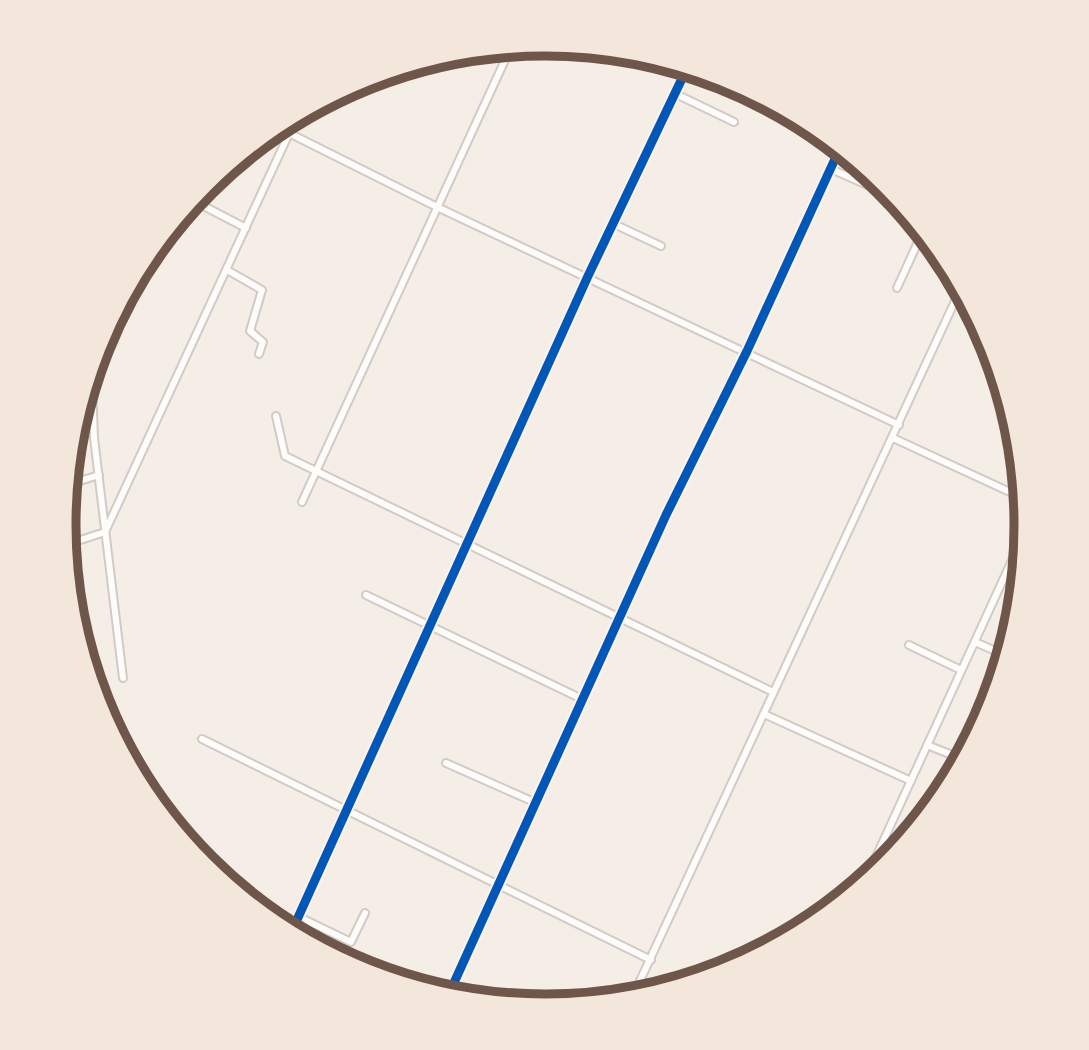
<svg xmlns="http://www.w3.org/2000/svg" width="1089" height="1050" font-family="'Fira Sans',sans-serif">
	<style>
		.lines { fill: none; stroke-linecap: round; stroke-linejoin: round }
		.minor-casing { stroke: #d2cbc4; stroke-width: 10 }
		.minor { stroke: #fdfcfb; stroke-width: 6 }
		.cycleway-casing { stroke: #fef3e6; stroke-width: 13 }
		.cycleway { stroke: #0057b8; stroke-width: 9 }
		.rim { fill: none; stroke: #6f564a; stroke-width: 9 }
	</style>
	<rect width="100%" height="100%" fill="#f4eee7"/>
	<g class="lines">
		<g class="minor-casing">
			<g id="minor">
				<polyline points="676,94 734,122"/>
				<polyline points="289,133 437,207 899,425"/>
				<polyline points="831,169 883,192"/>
				<polyline points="192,200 246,228"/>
				<polyline points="614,224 661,246"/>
				<polyline points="227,270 262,290 250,331 263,342 259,354"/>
				<polyline points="897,288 918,242 936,247"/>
				<polyline points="95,356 92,385 94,438 123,678"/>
				<polyline points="276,416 285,456 773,692"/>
				<polyline points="893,438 1023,498"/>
				<polyline points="67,485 99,475"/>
				<polyline points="302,502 511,47"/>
				<polyline points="65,545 105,532 298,114"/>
				<polyline points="366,595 584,700"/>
				<polyline points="975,642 1000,653 1017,616"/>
				<polyline points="909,645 961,670"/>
				<polyline points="764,714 911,781"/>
				<polyline points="202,739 651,960"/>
				<polyline points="927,745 962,759"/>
				<polyline points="446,763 534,802"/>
				<polyline points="864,883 1025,532"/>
				<polyline points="299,917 351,942 365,913"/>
				<polyline points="291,933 588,276 687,68"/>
				<polyline points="448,996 666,515 747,351 840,148"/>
				<polyline points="632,998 961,288"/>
			</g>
		</g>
		<use href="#minor" class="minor"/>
		<g class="cycleway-casing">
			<g id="cycleway">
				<polyline points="291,933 588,276 687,68"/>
				<polyline points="448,996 666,515 747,351 840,148"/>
			</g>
		</g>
		<use href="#cycleway" class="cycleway"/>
	</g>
	<path d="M0 0H1089V1050H0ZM76 525a469 469 0 1 1 938 0a469 469 0 1 1-938 0Z" fill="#f3e6da" fill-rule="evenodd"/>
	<path class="rim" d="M76 525a469 469 0 1 1 938 0a469 469 0 1 1-938 0Z"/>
</svg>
